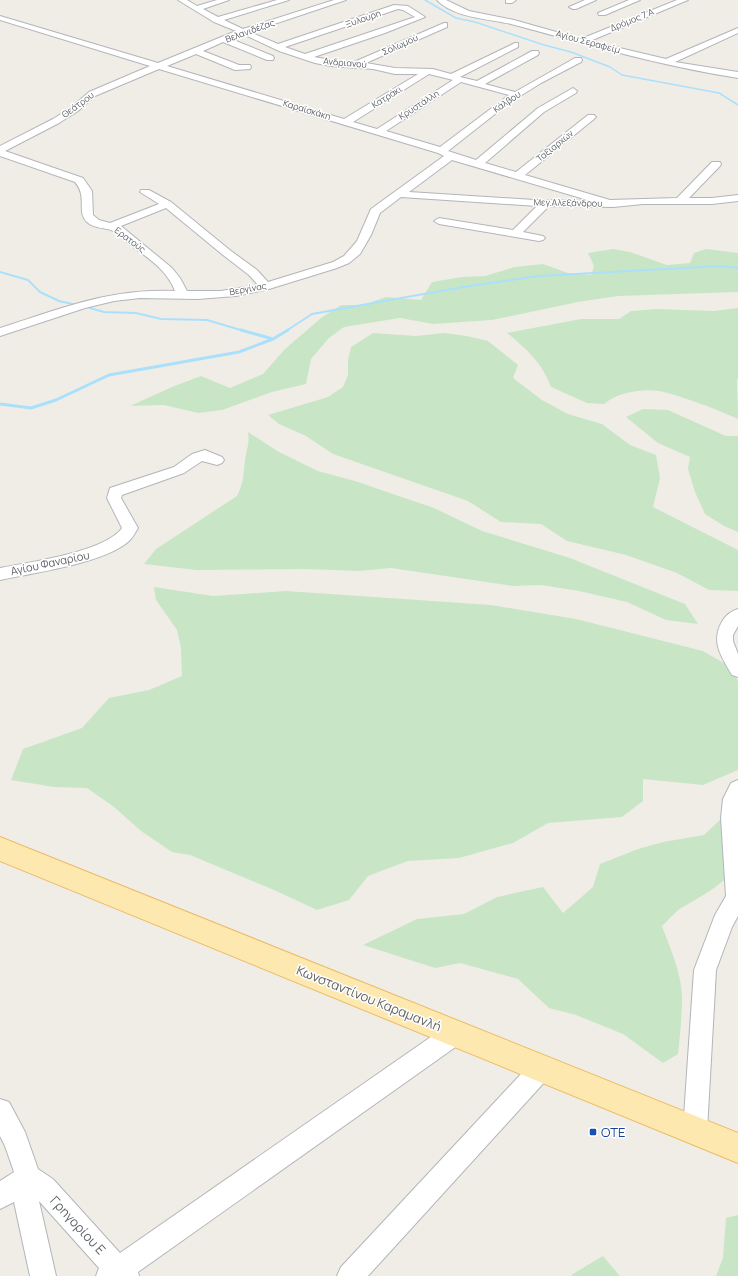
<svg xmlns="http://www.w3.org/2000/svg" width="738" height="1276" font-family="Manrope,sans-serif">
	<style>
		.green { fill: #c8e6c5 }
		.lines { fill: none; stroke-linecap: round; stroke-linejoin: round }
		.stream-far2 { stroke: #abe0fc; stroke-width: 1.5 }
		.stream-far1 { stroke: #abe0fc; stroke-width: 2 }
		.stream { stroke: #abe0fc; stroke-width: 3 }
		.minor-casing { stroke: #b2b5b9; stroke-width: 2 }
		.major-casing { stroke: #edba63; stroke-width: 2 }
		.minor { fill: #fff; fill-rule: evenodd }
		.major { fill: #fde9b0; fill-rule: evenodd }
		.transit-dot { fill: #1a4fb4; stroke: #fff; stroke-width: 1.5 }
		.labels { text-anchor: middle; stroke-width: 3; stroke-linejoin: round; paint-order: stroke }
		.far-street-label { font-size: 9px; fill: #5e6367; stroke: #fff }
		.street-label { font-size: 11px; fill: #5e6367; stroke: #fff }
		.near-street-label { font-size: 13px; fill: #5e6367; stroke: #fff }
		.near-transit-label { font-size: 13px; fill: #164399; stroke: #fff; text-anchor: start }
	</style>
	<rect width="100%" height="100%" fill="#f0ede7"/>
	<g class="green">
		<polygon points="613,249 630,252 667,265 690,263 694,253 706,249 738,253 738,292 618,296 578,302 492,320 433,324 400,318 344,327 329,338 311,359 306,384 272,392 222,410 198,413 164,405 130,406 172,387 201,376 230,388 263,374 285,349 321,318 341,305 363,305 386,297 421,300 432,282 462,277 485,276 515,267 543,264 568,273 591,275 594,266 588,253"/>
		<path d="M738,308V378L737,380L738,419C716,409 682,396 659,391C642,388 616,393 604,404L587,403L551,387C541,361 527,350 507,333L581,319H619L631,311L657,309L713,311Z"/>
		<polygon points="373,333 416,336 444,333 467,336 488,341 518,365 513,378 542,400 568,414 602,424 630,445 656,455 660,478 653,507 738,550 738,591 709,590 677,573 626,555 567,541 541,524 501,522 468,501 333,454 306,436 279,424 268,415 328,397 343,387 348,375 348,360 351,347"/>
		<polygon points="643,409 668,410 726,436 738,436 738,532 724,526 705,514 695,492 688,469 690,457 658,443 626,417"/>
		<path d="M248,432L279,452L318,471L355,481L434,508L482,531L570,558L685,604L698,624L666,620L627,602L579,591L541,585L513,586L391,568L359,571L305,569L196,570L144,564L156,549L237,496C244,482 243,476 245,461C246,449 250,446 248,432Z"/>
		<polygon points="154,587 213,596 286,591 491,605 576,619 703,651 729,666 738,681 738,770 703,785 643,779 643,801 622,817 548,823 513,843 459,858 408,861 368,876 349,900 317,910 274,890 190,855 172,852 141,831 114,807 87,788 54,787 11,780 23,749 82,728 109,698 149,690 182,676 181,648 177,630 156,600"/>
		<path d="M723,817L727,878L710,891L678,910L662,926C670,948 682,974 682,998C682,1017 680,1036 678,1054L663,1063L623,1034L576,1015L549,1008L518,979L460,963L435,968L363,945L417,919L464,914L497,897L543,887L563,913L593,887L600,864L638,849L663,842L704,835Z"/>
		<polygon points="738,1215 738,1276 716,1276 723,1258 726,1218"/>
		<polygon points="603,1256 620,1276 572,1276 571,1275"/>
	</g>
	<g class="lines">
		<polyline class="stream-far2" points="425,0 456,18 475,22 544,45 571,52 610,67 622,75 719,93 738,105"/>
		<g class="stream-far1">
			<polyline points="0,272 28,280 40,292 59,301 77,305"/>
			<polyline points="90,308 104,312 136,313 161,319 207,320 244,331"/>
			<polyline points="286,331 312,314 463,287 539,276 720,266 738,268"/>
		</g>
		<g class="stream">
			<polyline points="241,330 273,339"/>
			<polyline points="0,404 31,408 56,400 109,375 239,352 273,339 288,330"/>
		</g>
		<g class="minor-casing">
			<g id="minor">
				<path d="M178,0H187L197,6L217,0H229L203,9L218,17L277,0H289L224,20L243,29L334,0H346L250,32L278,44L394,5L408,6L425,17L385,33L314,57L331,60L354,62L444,23H447V27L366,63L395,68L433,69L451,74L515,43H518V47L460,77L477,81L532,51H538L539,53L538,55L485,84L515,92L575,58H581L582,60L581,62L541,83L509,103L448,151L476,160L538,108L573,88L577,91L576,93L544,112L485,163L516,172L588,115H594L596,117L594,119L525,175L610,200L677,198L712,162H720L721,164L720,166L689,198H712L738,195V201L712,204H643L613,207L549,206L523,232L543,236L545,238L543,240L539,241L439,224L434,221L439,218L513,230L537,206L401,197L380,213L371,235L360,254L349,263L337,268L269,289L236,296L197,299L140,298L114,301L85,308L0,336V328C60,309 110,288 175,291C167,269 145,256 128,243C123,239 119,234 113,231C105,227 94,229 87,222C76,212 88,197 75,182L0,156V146L53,119L72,107L89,92L150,66L0,20V16L158,63L236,31L214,22ZM398,9L403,10L415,17L305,54L285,47ZM243,34L279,51L315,63L331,66L373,69L395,74H418L344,119L167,66L196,54L235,70L250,69L251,67L250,65H239L203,51L223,42L267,60H273L274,58L273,56L231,39ZM159,69L438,153L444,156L371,209L357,241L344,256L333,262L268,282L257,270L231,251L171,202L149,190H141L140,192L159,204L110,223L99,220L93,215L92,191L83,178L5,151L59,123L78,111L95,96ZM429,74L453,80L377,129L353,122ZM461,82L509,95L440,147L386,131ZM452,160L591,201L534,200L409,192ZM166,208L223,255L249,275L258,285L221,291H187L180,278L172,268L121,226Z"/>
				<path d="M437,0H446L469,11L514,20L581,39L677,0H688L590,41L666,59L738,28V33L675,62L738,72V78C661,66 586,44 511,24C489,19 454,18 437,0Z"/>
				<polygon points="506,0 516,0 512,3 506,3"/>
				<polygon points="585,0 596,0 576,9 573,9 569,7"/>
				<polygon points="629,0 640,0 605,15 599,15 598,13"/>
				<path d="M205,450L222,457L224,460L222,463L217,465L202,461L184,473L122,495L121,498L138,528C135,533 133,537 129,541C105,563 33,573 0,580V568C30,562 105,552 122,528L107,498L110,488L174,467L192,454Z"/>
				<path d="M738,609V626L733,635V641L738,654V677L732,675C721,656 710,641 723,620C727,614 732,611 738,609Z"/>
				<polygon points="738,780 738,916 732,927 716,970 707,1131 704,1140 695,1143 686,1140 683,1131 694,970 715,915 726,896 721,818 723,799 731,783"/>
				<polygon points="456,1022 464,1025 467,1033 464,1041 138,1272 139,1276 96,1276 99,1268 39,1201 56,1276 30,1276 14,1202 0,1209 0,1181 14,1172 5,1146 0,1136 0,1099 9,1102 25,1132 38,1169 53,1179 120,1253 448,1025"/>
				<polygon points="542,1056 550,1060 554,1068 550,1076 368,1276 337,1276 341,1267 534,1060"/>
			</g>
		</g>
		<g class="major-casing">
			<polygon id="major" points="0,837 738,1133 738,1163 0,861"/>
		</g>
		<use href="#minor" class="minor"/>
		<use href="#major" class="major"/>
	</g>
	<rect class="transit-dot" x="589" y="1128" width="8" height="8" rx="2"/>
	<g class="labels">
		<g class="far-street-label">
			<text transform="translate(363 19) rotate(-19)" y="3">Ξυλούρη</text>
			<text transform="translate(632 20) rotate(-22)" y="3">Δρόμος 7 Α</text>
			<text transform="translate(250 31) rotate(-20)" y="3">Βελανιδέζας</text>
			<text transform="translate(588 42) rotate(15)" y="3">Αγίου Σεραφείμ</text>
			<text transform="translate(400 45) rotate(-24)" y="3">Σολωμού</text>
			<text transform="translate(345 63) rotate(5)" y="3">Ανδριανού</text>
			<text transform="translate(387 97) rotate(-32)" y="3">Κατράκι</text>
			<text transform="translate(507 102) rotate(-34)" y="3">Κάλβου</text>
			<text transform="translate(78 105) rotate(-36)" y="3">Θεάτρου</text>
			<text transform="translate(419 105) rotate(-33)" y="3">Κρυστάλλη</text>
			<text transform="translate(307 110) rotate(17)" y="3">Καραϊσκάκη</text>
			<text transform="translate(555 146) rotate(-39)" y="3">Ταξιαρχών</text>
			<text transform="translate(568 203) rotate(1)" y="3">Μεγ.Αλεξάνδρου</text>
			<text transform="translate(130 240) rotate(37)" y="3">Ερατούς</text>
			<text transform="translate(248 289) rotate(-10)" y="3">Βεργίνας</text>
		</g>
		<g class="street-label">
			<text transform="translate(50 563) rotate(-12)" y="4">Αγίου Φαναρίου</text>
		</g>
		<g class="near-street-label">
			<text transform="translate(369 998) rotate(22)" y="5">Κωνσταντίνου Καραμανλή</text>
			<text transform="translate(78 1225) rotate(47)" y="5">Γρηγορίου Ε</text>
		</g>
		<g class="near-transit-label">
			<text x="601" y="1137">ΟΤΕ</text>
		</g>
	</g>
</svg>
